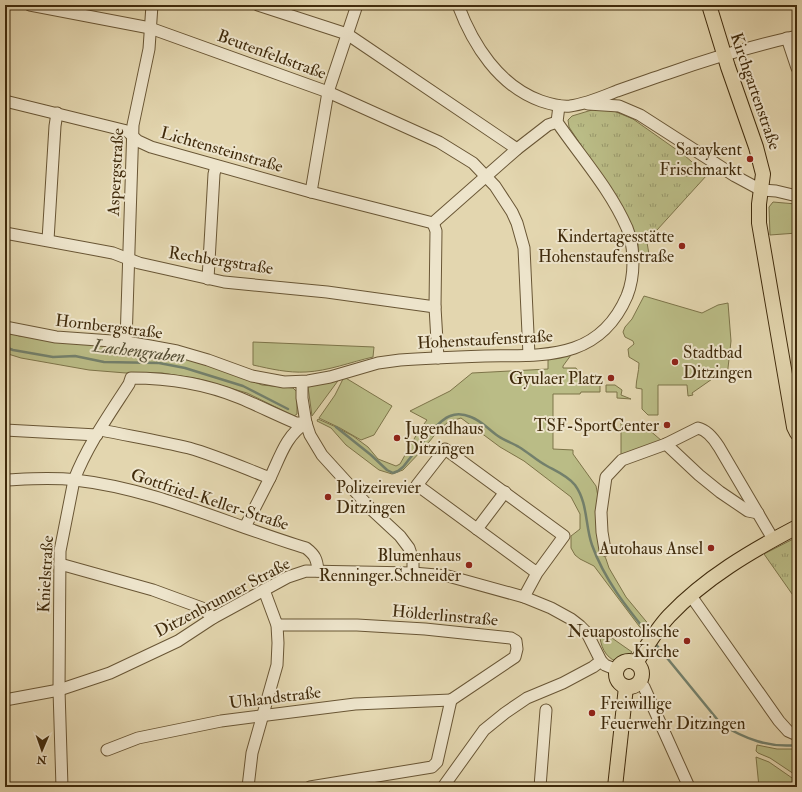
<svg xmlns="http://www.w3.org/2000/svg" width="802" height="792" font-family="'IM FELL Double Pica',serif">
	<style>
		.grass { fill: #babc86; stroke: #7d7449 }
		.park { fill: url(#park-tufts); stroke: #7d7449 }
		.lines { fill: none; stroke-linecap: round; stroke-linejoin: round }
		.stream { stroke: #73806c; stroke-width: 2.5 }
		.minor-casing { stroke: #695635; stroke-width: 13 }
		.major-casing { stroke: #402b0c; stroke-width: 16 }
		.minor { stroke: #ede4cb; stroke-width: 11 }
		.major { stroke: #e3d6af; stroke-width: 14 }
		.poi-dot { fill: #8f2418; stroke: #ede4cb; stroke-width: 1.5 }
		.labels { text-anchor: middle; stroke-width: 4; stroke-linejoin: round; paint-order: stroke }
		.street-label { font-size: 17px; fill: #402b0c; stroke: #ede4cb }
		.poi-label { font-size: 17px; fill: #402b0c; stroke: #ede4cb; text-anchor: end }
		.water-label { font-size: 18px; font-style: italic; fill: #554e34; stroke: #ede4cb }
	</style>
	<defs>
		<pattern id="park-tufts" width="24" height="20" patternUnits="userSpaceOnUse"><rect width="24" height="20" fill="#babc86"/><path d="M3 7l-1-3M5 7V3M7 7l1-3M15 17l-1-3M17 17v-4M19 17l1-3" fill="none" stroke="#99996c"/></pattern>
	</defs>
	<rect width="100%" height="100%" fill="#e3d6af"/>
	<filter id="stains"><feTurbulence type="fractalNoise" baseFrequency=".005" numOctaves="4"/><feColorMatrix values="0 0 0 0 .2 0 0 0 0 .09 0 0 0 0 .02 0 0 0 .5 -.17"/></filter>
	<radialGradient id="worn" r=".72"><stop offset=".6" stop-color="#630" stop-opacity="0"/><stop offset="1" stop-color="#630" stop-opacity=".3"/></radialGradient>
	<g class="grass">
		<polygon points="773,202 796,204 793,219 797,233 770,235 769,207"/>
		<polygon points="646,237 649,254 638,253 638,243"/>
		<path d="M644,296L702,313L718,305L728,303L731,341L727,377H715L692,393L693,395L688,396L687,385H658V415H648L642,409V389L636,388C636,380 639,372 639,363L629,357L628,349L634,344L633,341L625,337L623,332L625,327L632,319Z"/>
		<polygon points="5,330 19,336 73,342 123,345 194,358 262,385 293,388 297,392 297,414 294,416 247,393 199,379 162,373 126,373 89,370 21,358 5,353"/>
		<path d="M253,342L374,347L373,357C351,362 328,371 306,372C288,373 271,369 253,365Z"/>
		<path d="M563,352L571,355L563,366V368H576C581,377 591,383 600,385V392H581L580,394H553V449L573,450V454L596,486L601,512L600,546L606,559L609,568L626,597L650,626L645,634L594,566L580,559L575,555L571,548V536L580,529V514L571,497L524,461L500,447L461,418L448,422L437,432L425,447L403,470L392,474L379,470L346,445L331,428L317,421L318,419L336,427L353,436L368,447L378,459L396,466L400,464L418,432L427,420L410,411L450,391L472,373L548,369V360Z"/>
		<polygon points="344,377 392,406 374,435 361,440 340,428 319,418 335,395"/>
		<polygon points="340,378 312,416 308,387"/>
		<polygon points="606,385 615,385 622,390 621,395 631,399 617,398 617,392 606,392"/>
		<polygon points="621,423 641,423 662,441 621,456"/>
		<path d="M599,629L632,652L625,658L613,660C602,653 600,642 599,629Z"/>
		<polygon points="757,745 777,749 797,749 797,776 770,758 758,753 756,751"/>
		<polygon points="756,757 769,762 795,780 796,787 759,787"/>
	</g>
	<g class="park">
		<polygon points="595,109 609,109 633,119 684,155 707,175 657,230 638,243 626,214 569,127 568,120 572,116"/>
		<polygon points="797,537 797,601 764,554"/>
	</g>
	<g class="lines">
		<g class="stream">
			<polyline points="5,347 13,350 53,357 75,356 104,362 159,363 185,368 243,386 288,409"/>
			<path d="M336,427L371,455L387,470L393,473L398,471L403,467C413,455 437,420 450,416C457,413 464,414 471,417C482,421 489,430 498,436C505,441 513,443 519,447C529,453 537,461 547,466C556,471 568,476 575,485C588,503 585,525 592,545C604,579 627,608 649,635"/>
			<path d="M654,642L721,724C745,739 769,748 797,745"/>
		</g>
		<g class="minor-casing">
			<g id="minor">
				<polyline points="30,5 150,28 328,92 439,142 473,163 495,186 512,212 517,223 524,248 529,355"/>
				<polyline points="258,5 347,34 517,149"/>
				<path d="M458,5C473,45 499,86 541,101C550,104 560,107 570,106C586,104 602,97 617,91C634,85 651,79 669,73C711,58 753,46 797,36"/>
				<polyline points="787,38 797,68"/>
				<polyline points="5,101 127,131 138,141 151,147 311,192 433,223"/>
				<polyline points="588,104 619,106 640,115 735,176 761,190 776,191 797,196"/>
				<polyline points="311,192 328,92 357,5"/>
				<polyline points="433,223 517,149 548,125 557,122"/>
				<polyline points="433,223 436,231 435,307 438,358"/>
				<polyline points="5,233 113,253 139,263 224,282 327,292 435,307"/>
				<polyline points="48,240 55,126 57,113"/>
				<polyline points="208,279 214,174 216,166"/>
				<path d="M5,327L56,337L126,342L150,346L177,351L208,360L252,376L284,382L308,381L330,377L378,363L400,360C428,358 456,357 485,356C544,355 599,361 627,296C635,276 635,248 627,228C610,189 581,157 557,122L559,106"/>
				<polyline points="126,342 133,125 149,49 152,5"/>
				<polyline points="302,382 302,398 306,423 310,435 322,455 372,510 400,536 409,548 413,560 413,573"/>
				<polyline points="5,430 97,435"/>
				<path d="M101,430C130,436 160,441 189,448C217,456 244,468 270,478C280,457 286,435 306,423"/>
				<polyline points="666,444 699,475 720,492 748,511 758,513"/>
				<path d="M5,480C28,479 52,477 75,480C156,489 229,525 306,548C315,555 317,559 318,571"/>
				<polyline points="245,527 270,478"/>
				<polyline points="477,529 505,492"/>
				<path d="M605,550L602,532L601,512L606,477L622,460L666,444L698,428C707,430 714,439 719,447L773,539"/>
				<polyline points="60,564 153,590 202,608 213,618"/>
				<polyline points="691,596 779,721 788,731 797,735"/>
				<polyline points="524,597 537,573 564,536 445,449 417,485 537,573"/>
				<polyline points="277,625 357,625 425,629 511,638 516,641 517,649 515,657 451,700"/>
				<polyline points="639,682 644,687 689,787"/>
				<polyline points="5,700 59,690 110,673 178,641 213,618 288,577 306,571 413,573 448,576 524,597 551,608 571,619 580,626 587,633 601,661 605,665 617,670"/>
				<polyline points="107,750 138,738 221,721 355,704 451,700"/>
				<path d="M62,787L59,690L60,551L74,480C87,446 109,415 129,384L131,378C169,378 204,383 240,398C259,406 277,415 296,423H306"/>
				<polyline points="248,787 252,753 277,665 278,643 277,625 264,590"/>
				<polyline points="310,787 432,767 437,762 451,700"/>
				<polyline points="443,787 484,730 505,713 527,698 563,683 593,667 601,661"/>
				<polyline points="540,787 546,710"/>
			</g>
		</g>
		<g class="major-casing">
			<g id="major">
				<polyline points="709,5 728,67 756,147 763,174 759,204 759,223 794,427 797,433"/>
				<circle cx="629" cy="674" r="13"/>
				<path d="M636,663C646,647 656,630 669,616C705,578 751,551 797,527"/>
				<polyline points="615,787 626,687"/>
			</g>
		</g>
		<use href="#minor" class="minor"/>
		<use href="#major" class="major"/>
	</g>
	<g class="poi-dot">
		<circle cx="750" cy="159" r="4"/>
		<circle cx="682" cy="246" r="4"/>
		<circle cx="675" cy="362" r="4"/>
		<circle cx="611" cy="378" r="4"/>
		<circle cx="667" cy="425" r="4"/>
		<circle cx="397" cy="438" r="4"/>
		<circle cx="328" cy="497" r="4"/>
		<circle cx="711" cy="548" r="4"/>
		<circle cx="469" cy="565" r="4"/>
		<circle cx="687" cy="641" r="4"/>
		<circle cx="592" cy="713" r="4"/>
	</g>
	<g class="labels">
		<g class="street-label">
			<text transform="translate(272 54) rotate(20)" y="6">Beutenfeldstraße</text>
			<text transform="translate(756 91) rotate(71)" y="6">Kirchgartenstraße</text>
			<text transform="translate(222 149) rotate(16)" y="6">Lichtensteinstraße</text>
			<text transform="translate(115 172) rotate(-87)" y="6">Aspergstraße</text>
			<text transform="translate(221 260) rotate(9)" y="6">Rechbergstraße</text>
			<text transform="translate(109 326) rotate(7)" y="6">Hornbergstraße</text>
			<text transform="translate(485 339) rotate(-3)" y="6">Hohenstaufenstraße</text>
			<text transform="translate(210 499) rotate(18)" y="6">Gottfried-Keller-Straße</text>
			<text transform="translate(45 574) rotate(-87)" y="6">Knielstraße</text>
			<text transform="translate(222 597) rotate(-28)" y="6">Ditzenbrunner Straße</text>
			<text transform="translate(445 615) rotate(5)" y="6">Hölderlinstraße</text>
			<text transform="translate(275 697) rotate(-7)" y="6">Uhlandstraße</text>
		</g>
		<g class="poi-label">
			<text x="742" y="155">Saraykent<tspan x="742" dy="20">Frischmarkt</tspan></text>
			<text x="674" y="242">Kindertagesstätte<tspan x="674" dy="20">Hohenstaufenstraße</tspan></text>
			<text x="683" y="358" text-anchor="start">Stadtbad<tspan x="683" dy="20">Ditzingen</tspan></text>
			<text x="603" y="384">Gyulaer Platz</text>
			<text x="659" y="431">TSF-SportCenter</text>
			<text x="405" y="434" text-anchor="start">Jugendhaus<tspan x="405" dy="20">Ditzingen</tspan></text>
			<text x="336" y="493" text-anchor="start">Polizeirevier<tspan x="336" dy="20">Ditzingen</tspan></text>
			<text x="703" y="554">Autohaus Ansel</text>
			<text x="461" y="561">Blumenhaus<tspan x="461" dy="20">Renninger.Schneider</tspan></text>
			<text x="679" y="637">Neuapostolische<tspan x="679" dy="20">Kirche</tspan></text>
			<text x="600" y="709" text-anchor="start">Freiwillige<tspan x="600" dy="20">Feuerwehr Ditzingen</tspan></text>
		</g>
		<g class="water-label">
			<text transform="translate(139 351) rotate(7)" y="6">Lachengraben</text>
		</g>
	</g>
	<rect width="802" height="792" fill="none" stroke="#e3d6af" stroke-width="20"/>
	<rect x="6" y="6" width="790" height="780" fill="none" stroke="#402b0c" stroke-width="2"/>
	<rect x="10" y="10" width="782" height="772" fill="none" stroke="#402b0c"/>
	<g transform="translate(42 750) rotate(182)" stroke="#ede4cb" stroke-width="3" paint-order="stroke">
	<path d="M0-3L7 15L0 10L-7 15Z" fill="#402b0c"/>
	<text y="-6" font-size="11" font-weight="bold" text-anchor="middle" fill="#402b0c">N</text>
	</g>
	<rect width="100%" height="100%" filter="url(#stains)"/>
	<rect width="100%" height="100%" fill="url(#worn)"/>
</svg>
